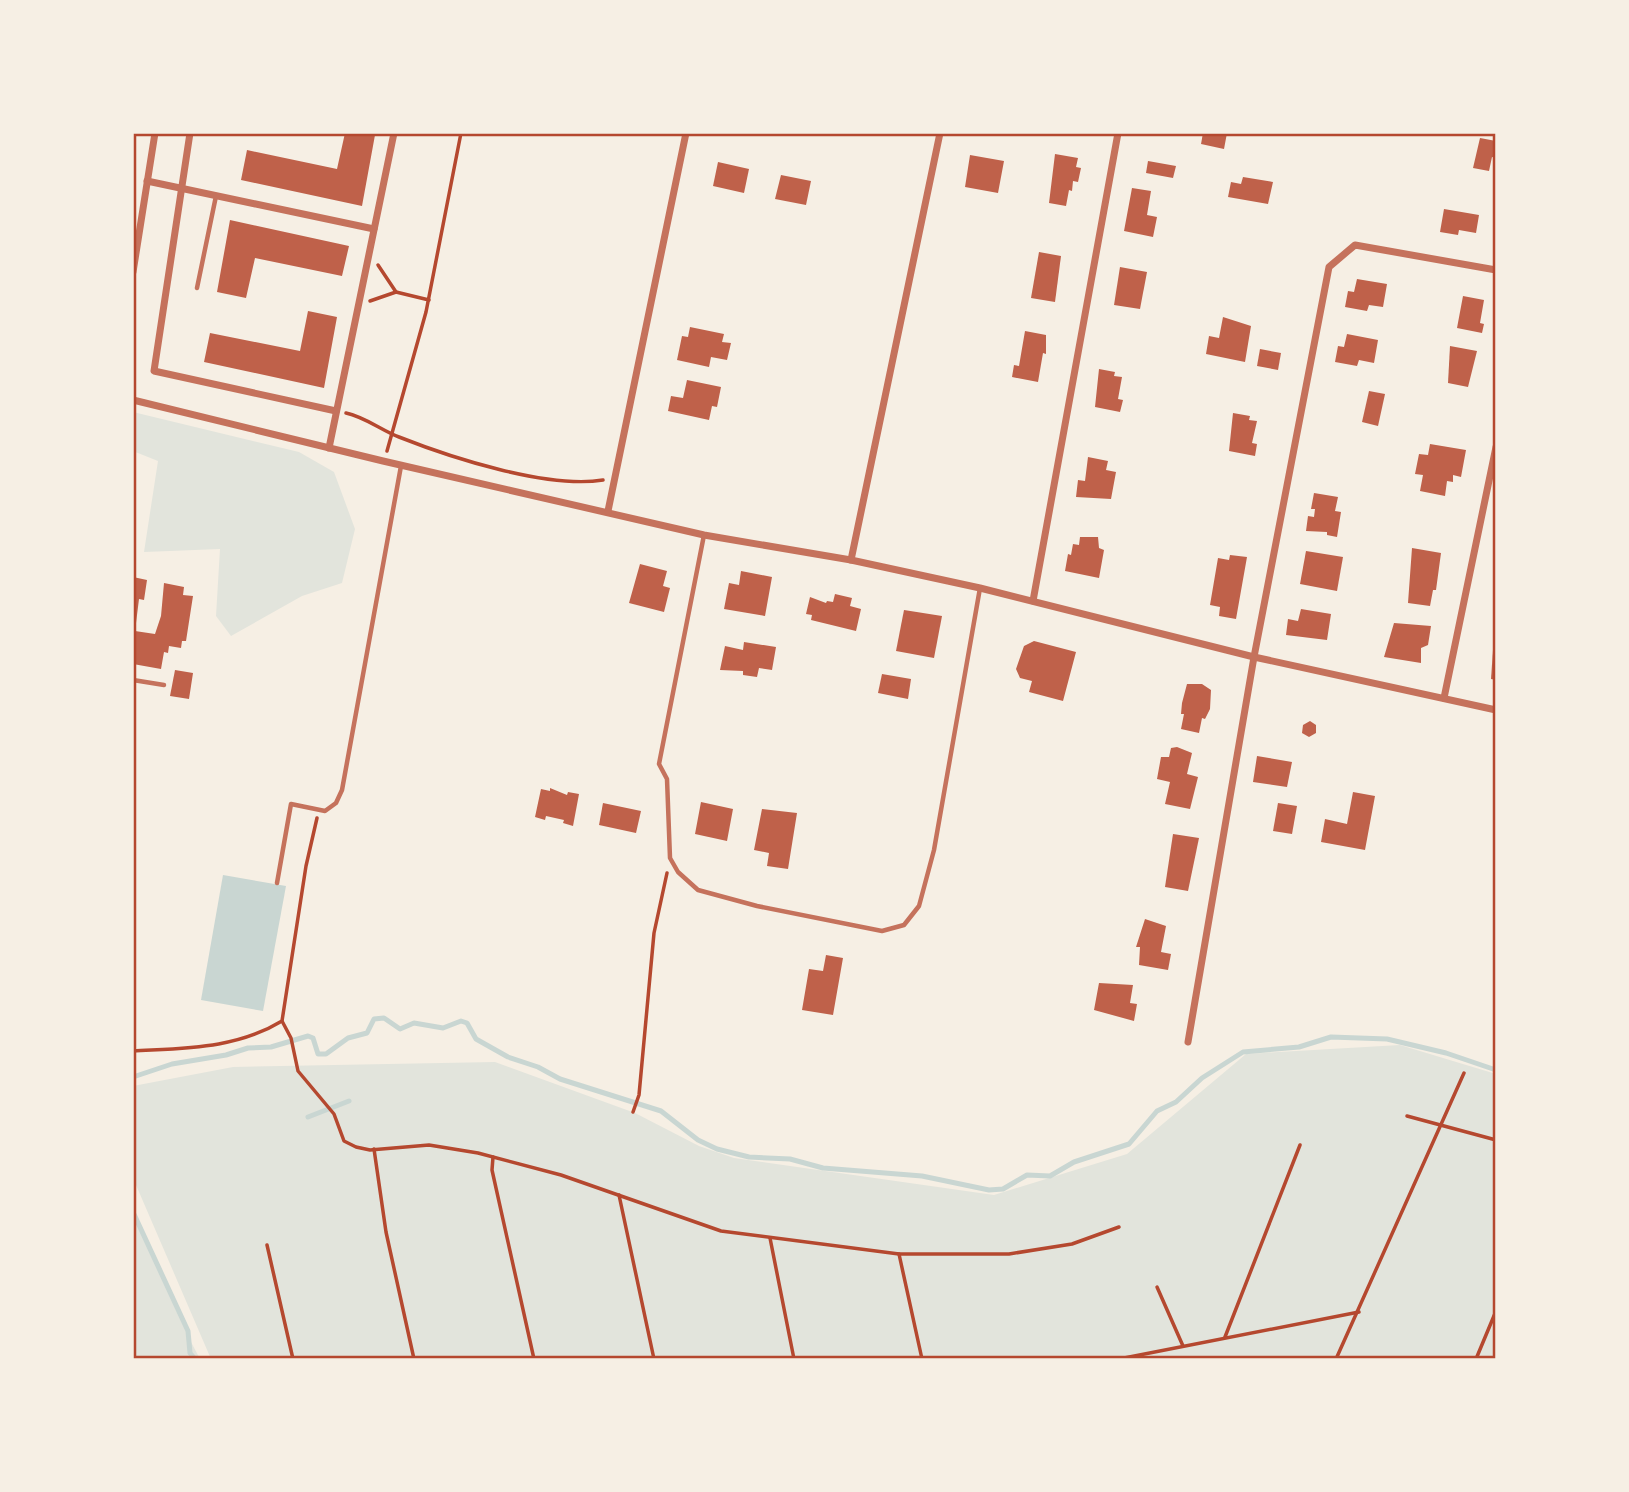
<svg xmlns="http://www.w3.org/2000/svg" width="1629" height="1492" font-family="'IBM Plex Serif',serif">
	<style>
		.green { fill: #e2e4dc }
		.water { fill: #c9d6d2 }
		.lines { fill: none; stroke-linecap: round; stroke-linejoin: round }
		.stream { stroke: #c9d6d2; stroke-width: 5 }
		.building { fill: #bf614a }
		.path { stroke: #b5482f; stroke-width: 3.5 }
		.service { stroke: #c5725c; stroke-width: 4.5 }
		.minor { stroke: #c5725c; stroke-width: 7 }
		.neatline { fill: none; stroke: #b5482f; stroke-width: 2.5 }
	</style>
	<rect width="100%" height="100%" fill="#f6efe4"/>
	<g class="green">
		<polygon points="133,412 299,452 334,472 355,529 342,583 302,596 231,636 216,616 220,549 144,552 158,461 133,451"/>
		<polygon points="1400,1045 1496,1074 1496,1359 211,1359 133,1178 133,1086 233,1067 495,1062 635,1113 699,1146 734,1158 994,1195 1127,1154 1246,1054"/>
		<polygon points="133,1215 191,1342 200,1359 133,1359"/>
	</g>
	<polygon class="water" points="223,875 286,886 263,1011 201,1000"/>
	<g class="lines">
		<g class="stream">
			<polyline points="133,1077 172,1064 226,1055 248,1048 271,1047 308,1036 313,1038 318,1054 326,1054 348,1038 367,1033 374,1019 384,1018 400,1029 414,1023 443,1028 461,1021 467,1023 476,1039 508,1057 538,1067 560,1079 661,1111 698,1140 717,1149 749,1157 790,1159 823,1168 922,1176 989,1190 1003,1189 1027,1175 1050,1176 1074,1162 1129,1144 1157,1111 1176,1102 1202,1078 1243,1052 1299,1047 1331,1037 1387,1039 1446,1053 1496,1070"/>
			<polyline points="308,1117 349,1101"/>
			<polyline points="133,1212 188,1331 190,1353 195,1359"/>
		</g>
	</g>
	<g class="building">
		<polygon points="345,133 375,135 362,206 241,180 247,150 337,169"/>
		<polygon points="1203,133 1227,133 1224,149 1201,144"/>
		<polygon points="1480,138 1496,141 1496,158 1492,157 1489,171 1473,168"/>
		<polygon points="1055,154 1078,158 1076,167 1081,168 1078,182 1073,181 1072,191 1069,190 1066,206 1049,203"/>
		<polygon points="970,155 1004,161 998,193 965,187"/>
		<polygon points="1148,161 1176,166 1173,178 1146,173"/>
		<polygon points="718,162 749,169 744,193 713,186"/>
		<polygon points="781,175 811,181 806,205 775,199"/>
		<polygon points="1243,177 1273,182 1268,204 1228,197 1231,182 1241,184"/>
		<polygon points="1132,188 1151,191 1147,215 1157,217 1153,237 1124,231"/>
		<polygon points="1444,209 1479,215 1476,233 1459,230 1458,235 1440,232"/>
		<polygon points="230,220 349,246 342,276 255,258 246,298 217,292"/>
		<polygon points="1039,252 1061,256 1055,302 1031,298"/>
		<polygon points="1120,267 1147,272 1140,309 1114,305"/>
		<polygon points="1357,279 1387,284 1383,307 1369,305 1367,311 1345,307 1348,291 1354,292"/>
		<polygon points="1463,296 1484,300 1480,323 1484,324 1482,333 1457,328"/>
		<polygon points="308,311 337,317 324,388 204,362 210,333 300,351"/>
		<polygon points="1223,317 1251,326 1245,362 1206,354 1209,336 1219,338"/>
		<polygon points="690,327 724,334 722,342 731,343 727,360 711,357 709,367 677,360 682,336 688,337"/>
		<polygon points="1025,331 1046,335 1046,354 1043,353 1038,382 1012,377 1014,365 1019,366"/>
		<polygon points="1347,334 1378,340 1374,363 1359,360 1357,366 1335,362 1338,346 1344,347"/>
		<polygon points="1450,346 1477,351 1468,387 1448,383"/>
		<polygon points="1260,349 1281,353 1278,370 1257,366"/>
		<polygon points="1099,369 1115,372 1114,376 1122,377 1118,399 1123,400 1120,412 1095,407"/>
		<polygon points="687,380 721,387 717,407 712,406 709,420 668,411 671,396 683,398"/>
		<polygon points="1369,391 1385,394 1378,426 1362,422"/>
		<polygon points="1233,413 1250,416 1249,420 1257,421 1252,443 1257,444 1255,456 1229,451"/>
		<polygon points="1430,444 1466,450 1461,477 1453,475 1453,482 1447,481 1445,496 1420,491 1423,475 1415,474 1419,454 1428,455"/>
		<polygon points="1088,457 1108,461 1106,470 1116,472 1111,499 1076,497 1078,480 1085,481"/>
		<polygon points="1314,493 1338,497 1335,511 1341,512 1337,537 1327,535 1327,532 1306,531 1308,516 1314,517 1315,509 1311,509"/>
		<polygon points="1080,537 1098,537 1099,548 1104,550 1099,578 1065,571 1068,554 1071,555 1073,544 1079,545"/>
		<polygon points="1412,548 1441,553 1436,590 1433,590 1430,606 1408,603"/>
		<polygon points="1306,551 1343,557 1337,591 1300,584"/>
		<polygon points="1230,555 1247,557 1236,619 1219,616 1220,607 1210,605 1218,558 1229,560"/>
		<polygon points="640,564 667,571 663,586 670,588 664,612 629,603"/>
		<polygon points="741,571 772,577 765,616 724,609 729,583 739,585"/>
		<polygon points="133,577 147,580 144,600 139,599 135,631 155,634 161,616 164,583 184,587 183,595 193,596 186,641 182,641 181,648 169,646 168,653 164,652 161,669 133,664"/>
		<polygon points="835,594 852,598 850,606 861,609 856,631 811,620 812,615 806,614 810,597 826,603 827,601 833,602"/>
		<polygon points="1301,609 1331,614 1327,640 1286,635 1288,619 1298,621"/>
		<polygon points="904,610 942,616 934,658 896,651"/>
		<polygon points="1394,623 1431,626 1428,645 1421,648 1421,663 1384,657"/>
		<polygon points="1034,641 1076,652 1063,701 1029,692 1032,681 1020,678 1016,669 1024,646"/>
		<polygon points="744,642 776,647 772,670 759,668 757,677 743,675 743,671 720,670 725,646 743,650"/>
		<polygon points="1493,650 1496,650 1496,680 1491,679"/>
		<polygon points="175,670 193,673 189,699 170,696"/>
		<polygon points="882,674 911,679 908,699 878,693"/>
		<polygon points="1187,684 1202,684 1211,690 1210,709 1205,719 1202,718 1199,733 1181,729 1184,714 1181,714 1182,703"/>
		<polygon points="1310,721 1316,725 1316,733 1309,737 1302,733 1303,725"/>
		<polygon points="1177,747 1192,753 1187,774 1198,777 1190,809 1165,804 1170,782 1157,779 1161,757 1169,757 1171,748"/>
		<polygon points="1257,756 1292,762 1287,787 1253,782"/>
		<polygon points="550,788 567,795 568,792 579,794 573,826 563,823 564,820 546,816 545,820 535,817 541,789 550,791"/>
		<polygon points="1353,792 1375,796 1365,850 1321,842 1325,819 1347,824"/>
		<polygon points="701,802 733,809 727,841 695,834"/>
		<polygon points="603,803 641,811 636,833 599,825"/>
		<polygon points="1278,803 1297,806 1292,834 1273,831"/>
		<polygon points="762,809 797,813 788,869 767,866 769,853 754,850"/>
		<polygon points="1173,834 1199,838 1188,891 1165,887"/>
		<polygon points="1145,919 1166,926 1161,952 1171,954 1168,970 1139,965 1140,947 1136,947"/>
		<polygon points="826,955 843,958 833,1015 802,1010 809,969 823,971"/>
		<polygon points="1099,983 1133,985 1130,1003 1137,1004 1134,1021 1094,1010"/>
	</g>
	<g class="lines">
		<g class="path">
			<polyline points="378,265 396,292"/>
			<polyline points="370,301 396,292 429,300"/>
			<path d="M346,413C365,417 381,430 399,437C452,458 548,489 603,480"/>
			<polyline points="387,451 426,312 461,133"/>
			<polyline points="282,1021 291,1038 298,1071 334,1114 344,1141 356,1147 370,1150 429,1145 478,1153 561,1175 721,1231 899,1254 1009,1254 1072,1244 1119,1227"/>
			<path d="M133,1051C185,1048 236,1049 282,1021L306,866L317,818"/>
			<polyline points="633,1112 639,1095 654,933 667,873"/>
			<polyline points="1407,1116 1496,1140"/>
			<polyline points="374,1149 386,1232 414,1359"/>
			<polyline points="493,1157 492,1170 534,1359"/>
			<polyline points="619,1195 654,1359"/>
			<polyline points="770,1238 794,1359"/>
			<polyline points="267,1245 293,1359"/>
			<polyline points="899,1254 922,1359"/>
			<polyline points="1157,1287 1183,1346"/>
			<polyline points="1225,1337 1300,1145"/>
			<polyline points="1119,1359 1359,1312"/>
			<polyline points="1336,1359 1464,1073"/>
			<polyline points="1476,1359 1496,1311"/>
		</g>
		<g class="service">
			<polyline points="197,288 216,196"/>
			<polyline points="704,535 659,764 667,779 670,858 678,872 698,890 757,906 882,931 904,925 919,906 934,850 980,588"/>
			<polyline points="133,680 164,685"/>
			<polyline points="277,883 291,804 325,811 336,803 342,790 401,466"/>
		</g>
		<g class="minor">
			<polyline points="190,133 154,371 336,411"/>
			<polyline points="147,181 374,229"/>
			<polyline points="133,272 155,133"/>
			<polyline points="133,400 383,461 704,535 851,560 980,588 1254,657 1496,710"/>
			<polyline points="329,448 394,133"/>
			<polyline points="608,511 686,133"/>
			<polyline points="851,560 940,133"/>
			<polyline points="1033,601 1118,133"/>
			<polyline points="1444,698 1496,447"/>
			<polyline points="1188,1042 1254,657 1329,267 1355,245 1496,270"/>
		</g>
	</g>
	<rect width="1629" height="1492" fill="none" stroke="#f6efe4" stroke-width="270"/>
	<rect x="135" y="135" width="1359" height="1222" class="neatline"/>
</svg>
